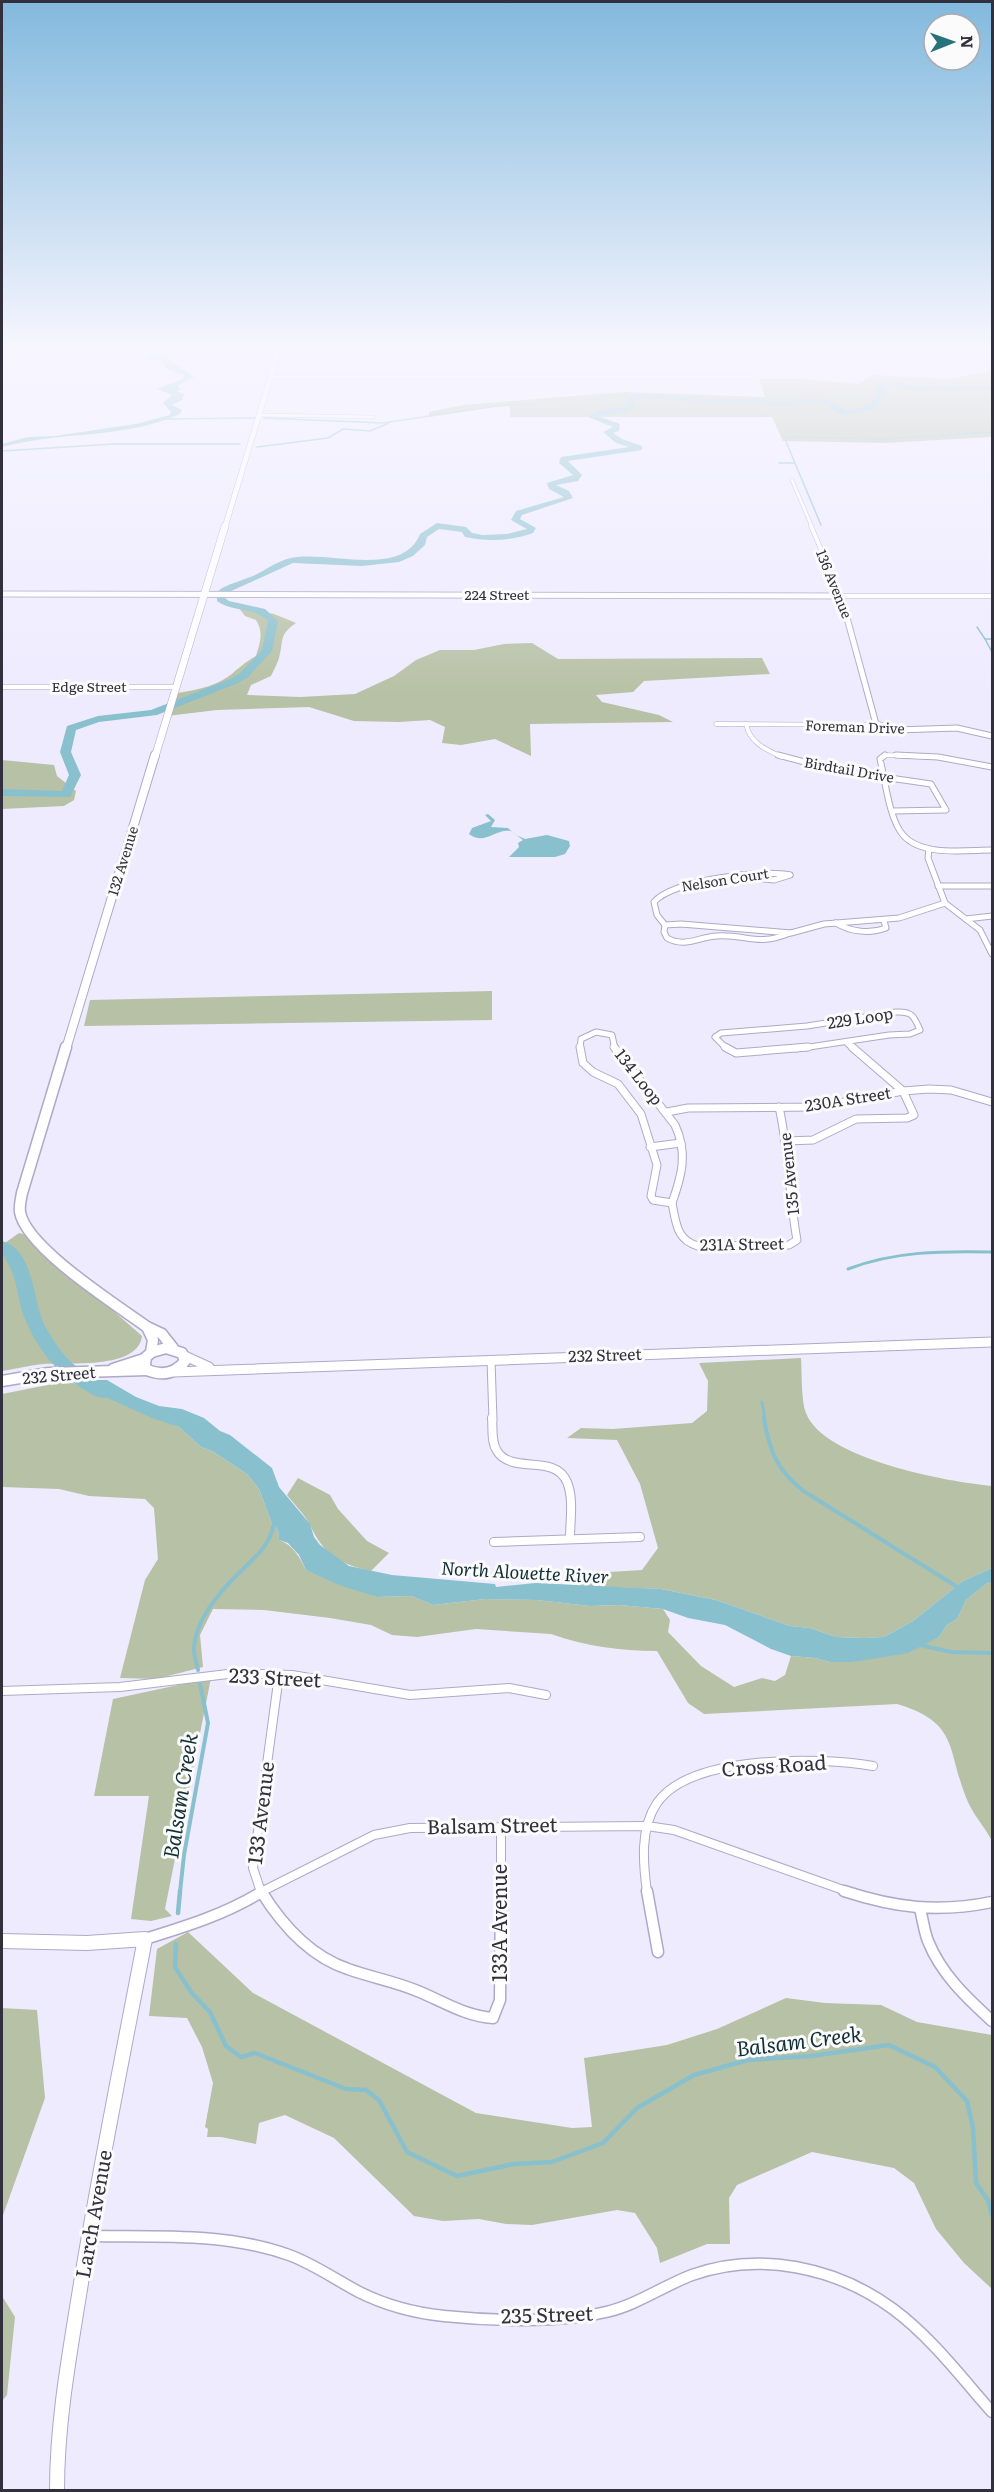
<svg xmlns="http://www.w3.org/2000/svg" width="994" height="2492" font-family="Literata,serif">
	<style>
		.green { fill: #b7c1a5 }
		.water { fill: #89c0cd }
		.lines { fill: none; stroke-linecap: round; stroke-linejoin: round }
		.stream-far3 { stroke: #89c0cd; stroke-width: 1.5 }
		.stream-far2 { stroke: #89c0cd; stroke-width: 3 }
		.stream-far1 { stroke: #89c0cd; stroke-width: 4 }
		.stream { stroke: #89c0cd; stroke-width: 4.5 }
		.river { fill: #89c0cd; fill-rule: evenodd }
		.minor-far5-casing { stroke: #ada9c8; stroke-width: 4 }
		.minor-far4-casing { stroke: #ada9c8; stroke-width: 5 }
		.minor-far3-casing { stroke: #ada9c8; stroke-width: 7 }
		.minor-far2-casing { stroke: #ada9c8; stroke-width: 9 }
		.minor-far1-casing { stroke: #ada9c8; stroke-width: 10 }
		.minor-casing { stroke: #ada9c8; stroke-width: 13 }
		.tertiary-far2-casing { stroke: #ada9c8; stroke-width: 7 }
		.tertiary-far1-casing { stroke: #ada9c8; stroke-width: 11 }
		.tertiary-casing { stroke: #ada9c8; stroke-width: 16 }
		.secondary-far3-casing { stroke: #ada9c8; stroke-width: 6 }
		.secondary-far2-casing { stroke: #ada9c8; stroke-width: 8 }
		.secondary-far1-casing { stroke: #ada9c8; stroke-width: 10 }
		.secondary-casing { stroke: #ada9c8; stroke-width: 13 }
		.minor-far5 { stroke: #fff; stroke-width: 3 }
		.minor-far4 { stroke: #fff; stroke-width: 4 }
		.minor-far3 { stroke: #fff; stroke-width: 5 }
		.minor-far2 { stroke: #fff; stroke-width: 7 }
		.minor-far1 { stroke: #fff; stroke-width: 8 }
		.minor { stroke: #fff; stroke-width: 10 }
		.tertiary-far2 { stroke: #fff; stroke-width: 5 }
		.tertiary-far1 { stroke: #fff; stroke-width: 9 }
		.tertiary { stroke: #fff; stroke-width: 14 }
		.secondary-far3 { stroke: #fff; stroke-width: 5 }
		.secondary-far2 { stroke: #fff; stroke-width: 7 }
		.secondary-far1 { stroke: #fff; stroke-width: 8 }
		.secondary { stroke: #fff; stroke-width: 10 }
		.labels { text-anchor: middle; stroke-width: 6; stroke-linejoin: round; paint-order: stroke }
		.far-street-label { font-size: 14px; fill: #31303c; stroke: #fbfbfb }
		.street-label { font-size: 16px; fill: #31303c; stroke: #fbfbfb }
		.water-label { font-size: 18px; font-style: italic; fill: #132f36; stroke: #fbfbfb }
		.near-street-label { font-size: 20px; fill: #31303c; stroke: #fbfbfb }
		.near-water-label { font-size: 21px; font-style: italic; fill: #132f36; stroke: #fbfbfb }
	</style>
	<rect width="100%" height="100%" fill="#eeebff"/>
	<g class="green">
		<polygon points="992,370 992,437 885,443 783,441 772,417 510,417 510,406 477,408 429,417 429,412 463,405 624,392 765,397 759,379 802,379 858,384 873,375 952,379"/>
		<path d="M238,607L274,614L296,623C278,635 284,641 279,658C277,664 274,670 271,676L251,685L247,695L300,697L355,694L394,676L416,660L440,650H474L504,644L532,643L558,659L762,658L770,674L644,681L633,692L596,695L602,702L659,715L673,722L530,724L531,756L495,739L461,745L442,743L445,727L430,720L399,722L354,721L309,707L217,710L167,716L174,694C192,690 213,688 229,676C238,669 245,662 256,656C260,642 264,633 256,620L245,616Z"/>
		<polygon points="2,760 54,765 57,776 76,791 74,800 64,806 2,809"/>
		<polygon points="492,991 492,1020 84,1026 90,1000"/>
		<path d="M19,1233L27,1235L142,1336C138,1370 68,1362 44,1364C30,1365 15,1369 2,1371V1245Z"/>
		<path d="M801,1358C802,1373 801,1400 806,1413C823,1459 948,1482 992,1486V1568L963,1581L913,1621L884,1637L864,1638L836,1637L810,1628L790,1626L716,1600L661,1589L585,1586L571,1582L574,1578L609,1572L642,1570L658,1548L640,1484L617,1440L567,1438L581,1428L613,1429L692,1423L707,1411L708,1381L699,1363Z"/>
		<path d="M68,1381L179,1427L201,1447L212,1451L247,1474L259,1489L272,1524L278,1530L279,1540C293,1545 299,1556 306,1570L377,1597L411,1596L433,1605L485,1599L537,1600L590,1606L619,1605L663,1609L670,1620L668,1632L701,1666L734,1687L762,1678L775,1681L785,1675L791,1656L815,1658L830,1662H854L939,1637L947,1625L957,1619L966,1600L986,1584L992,1582V1841C985,1827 974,1816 968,1802C946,1751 961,1723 897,1704L704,1714L688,1703L657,1651C620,1651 585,1646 551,1634L476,1629L417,1637L392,1635L371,1625L330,1618L264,1610L213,1609L200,1635L203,1667L156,1679L120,1678L145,1580L158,1559L154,1508L145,1499L89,1496L59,1489L2,1487V1394Z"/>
		<path d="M298,1478L330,1495L338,1509L367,1541L389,1553L371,1571C339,1564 324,1555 310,1525C305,1515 294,1504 287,1495Z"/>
		<polygon points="211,1678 165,1909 172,1916 151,1921 131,1919 149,1796 94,1796 113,1699"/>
		<polygon points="188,1932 253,1993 476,2113 572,2128 592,2127 584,2058 667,2045 717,2029 786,1998 825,2003 881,2005 917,2022 992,2035 992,2289 964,2263 936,2229 914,2183 894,2168 812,2152 737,2185 729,2198 730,2244 707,2244 660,2263 657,2248 635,2213 617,2210 532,2225 506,2224 479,2219 443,2221 414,2216 334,2138 285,2115 259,2123 256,2144 221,2137 207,2137 208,2129 205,2127 213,2083 202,2047 187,2018 149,2016 157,1949"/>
		<polygon points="2,2008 37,2010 45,2098 2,2218"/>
		<polygon points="2,2296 15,2317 7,2395 2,2401"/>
	</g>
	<g class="water">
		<path d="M164,346H174L166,351V357L194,377L177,386L181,389L177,391L184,394L182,400L172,405L182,410L180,414C125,439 60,431 2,447V444L28,437L55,436L136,424L170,415L171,412L163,403L172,395L157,389L183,379L184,375L166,369L162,361H147L144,358Z"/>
		<path d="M488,814L495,820L491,827L508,828L516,835L525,839L547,835L569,841L570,846L565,854L555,857H509L519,847L518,843L523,840L511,831C495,828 485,846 469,834L472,828L491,821L485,815Z"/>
		<polygon points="80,1380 107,1380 136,1397 159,1406 182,1409 204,1418 220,1431 230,1435 272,1468 279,1487 310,1524 314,1537 320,1545 349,1566 392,1575 495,1584 496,1587 536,1583 661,1589 716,1600 790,1626 810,1628 836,1637 864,1638 884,1637 913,1621 963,1581 992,1568 992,1582 986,1584 966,1600 957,1619 947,1625 939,1637 908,1653 854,1662 830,1662 815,1658 791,1656 771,1649 725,1625 688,1618 663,1609 619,1605 590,1606 537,1600 485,1599 433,1605 411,1596 377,1597 339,1585 306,1570 299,1555 288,1543 279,1540 278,1530 272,1524 259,1489 247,1474 212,1451 201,1447 179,1427 152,1418 83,1387"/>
	</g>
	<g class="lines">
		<g class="stream-far3">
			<polyline points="264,418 383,423 497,406 556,402"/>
			<polyline points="166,419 255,418"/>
			<polyline points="257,447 328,438 343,429 370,431 389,423"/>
			<polyline points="2,451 114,444 240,444"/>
			<polyline points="779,463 794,463"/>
			<polyline points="821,525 784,437 884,439 992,432"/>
			<polyline points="977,627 985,639 992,639"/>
			<polyline points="985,639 992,652"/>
		</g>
		<g class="stream-far2">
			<path d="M848,1269C895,1251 942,1251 992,1252"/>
			<polyline points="762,1402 765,1420"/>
		</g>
		<g class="stream-far1">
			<path d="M764,1418C769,1451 778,1472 805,1492L959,1588"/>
			<polyline points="920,1645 951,1652 992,1653"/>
			<path d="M198,1670C197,1663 193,1654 194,1647C196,1617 223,1588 243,1569C258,1555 271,1543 274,1523"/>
			<polyline points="180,1892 184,1855 208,1723 200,1684"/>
		</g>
		<g class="stream">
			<polyline points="178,1913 180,1891"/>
			<polyline points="176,1944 175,1967 191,1992 210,2012 226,2046 241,2057 255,2053 346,2089 366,2090 379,2100 407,2152 457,2176 514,2164 552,2162 603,2143 637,2108 694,2075 748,2060 811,2056 889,2045 935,2067 967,2101 973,2128 976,2183 988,2200 992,2215"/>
		</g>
		<g class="river">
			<path d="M878,380L922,387L992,386V390L922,391L883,385L887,390L876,408L847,415L838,414L825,404L814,402L784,406L751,403H701L666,398L634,400L635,407L629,411L598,416L620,424L619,431L613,433L622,439L642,446V450L568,461L582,475L578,481L556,485L569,491L573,498L522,515L520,519L536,528L533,533C511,541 488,542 465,537L462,532L439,529L427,537L425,545L413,556L399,562L362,566L293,563L229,592L225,598L229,601L265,609L278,621L272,651L247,678L238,683L157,715L99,722L76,730L71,752L81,775L70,797L2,796V789L62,791L69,775L60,752L67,726L98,716L151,710L230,679L239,674L262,650L268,621C254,607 232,612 217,601V592L222,588C232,583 243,580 253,576C266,570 277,561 291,558C328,550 402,579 420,534L437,523L466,527L472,533L483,535L507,534L527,529L511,520L516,511L564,497L549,489L547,483L573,475L559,463L561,457L629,447L616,443L603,432L613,427L588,417L598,411L627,406V396L666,394L701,399H751L784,402L814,398L830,400L847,411L870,404L879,390L875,384Z"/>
			<path d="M2,1241C31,1248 33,1293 41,1316C44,1326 50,1335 56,1344C70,1366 88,1374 108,1389L111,1393L108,1397C98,1400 92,1394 83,1389C57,1373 37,1349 25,1319C19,1305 18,1289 13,1274C8,1260 0,1256 2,1241Z"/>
		</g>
		<g class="minor-far5-casing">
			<g id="minor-far5">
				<polyline points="271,377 753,377"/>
				<polyline points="260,415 373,417"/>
				<polyline points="792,480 812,527"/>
			</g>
		</g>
		<g class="minor-far4-casing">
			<g id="minor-far4">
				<polyline points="811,526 841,596 992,596"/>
				<polyline points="2,687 176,687"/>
				<polyline points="716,724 878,725"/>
				<path d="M746,724C750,743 765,749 782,757"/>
				<polyline points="883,757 886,755 935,757"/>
			</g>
		</g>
		<g class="minor-far3-casing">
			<g id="minor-far3">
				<polyline points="778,755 835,770 931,784 946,810 893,811"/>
				<path d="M885,755L880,759C885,779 889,819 903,835C922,857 966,850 992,850"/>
				<polyline points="896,755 938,757 992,767"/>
				<polyline points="929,849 928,858 945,903 980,930 992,954"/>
				<polyline points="744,877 774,880 790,875"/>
				<polyline points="938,886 992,886"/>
				<polyline points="966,919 992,916"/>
				<path d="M836,923C851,932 870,934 886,928L884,921"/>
				<polyline points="665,925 681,924 791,933 824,924 899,918 945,903"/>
				<path d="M665,925L657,915L654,902C673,880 762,869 790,875"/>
				<path d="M665,925L664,932L667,938C685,948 698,937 717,936C748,934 756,947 790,933"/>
				<polyline points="847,1043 854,1049"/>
				<polyline points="580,1049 581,1039 596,1032 612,1035 615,1049"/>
				<path d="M727,1049L715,1037L721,1033L807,1026L896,1012C912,1011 914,1016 920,1030L910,1034L889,1035L796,1049"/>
			</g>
		</g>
		<g class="minor-far2-casing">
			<g id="minor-far2">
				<polyline points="580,1047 583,1063 593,1072 618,1084 641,1114 657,1165 651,1196 653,1200 672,1203"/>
				<path d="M614,1047L675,1125C688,1153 682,1175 672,1203"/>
				<polyline points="725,1047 736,1053 808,1047"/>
				<polyline points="667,1112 688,1108 818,1107 903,1091 929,1089 951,1090 992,1102"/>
				<polyline points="787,1141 813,1140 856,1119 907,1118 914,1115 903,1091 852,1047"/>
				<polyline points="650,1147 681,1143"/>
				<path d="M672,1203C676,1222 676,1240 698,1246L789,1245L797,1240C789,1196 789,1151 779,1107"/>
				<polyline points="491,1360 493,1420"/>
			</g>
		</g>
		<g class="minor-far1-casing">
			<g id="minor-far1">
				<path d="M492,1418C493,1429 491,1442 497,1451C512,1475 555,1453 567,1482C574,1499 570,1520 570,1538"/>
				<polyline points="494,1542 640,1537"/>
				<polyline points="2,1691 120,1687 236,1673 292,1675 410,1695 509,1688 546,1695"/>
				<polyline points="261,1892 253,1868 279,1675"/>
				<polyline points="261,1892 374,1835 410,1828 647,1826 674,1830 849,1892"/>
				<polyline points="501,1892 501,1827"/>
				<path d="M647,1892C643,1863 640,1828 657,1803C691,1754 821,1757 873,1766"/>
			</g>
		</g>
		<g class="minor-casing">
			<g id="minor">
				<path d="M261,1891C282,1925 309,1956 348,1969C370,1977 393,1981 415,1990C441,2000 464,2016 493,2018L500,2000L501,1891"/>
				<polyline points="647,1891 658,1952"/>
				<path d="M844,1891C896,1908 938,1913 992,1902"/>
				<path d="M920,1909C923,1920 924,1931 928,1941C941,1974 967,1998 992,2021"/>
				<path d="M145,1939C187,1926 226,1914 263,1891"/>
				<path d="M89,2236C155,2237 226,2232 289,2255C314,2264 336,2280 359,2292C385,2305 415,2313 444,2316C492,2321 560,2323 606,2312C637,2305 663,2286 692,2275C759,2251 836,2267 893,2309C931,2337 961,2377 992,2412"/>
			</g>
		</g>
		<g class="tertiary-far2-casing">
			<polyline id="tertiary-far2" points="2,594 841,596 876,724 897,730 957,728 992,736"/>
		</g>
		<g class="tertiary-far1-casing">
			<g id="tertiary-far1">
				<polyline points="185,1356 209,1367"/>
				<polyline points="173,1372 992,1342"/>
			</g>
		</g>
		<g class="tertiary-casing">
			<path id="tertiary" d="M2,1941L87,1943L145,1939C123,2054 100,2168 81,2283C70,2352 57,2420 57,2490"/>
		</g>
		<g class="secondary-far3-casing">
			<polyline id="secondary-far3" points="225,527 280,346"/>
		</g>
		<g class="secondary-far2-casing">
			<polyline id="secondary-far2" points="155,757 225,526"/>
		</g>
		<g class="secondary-far1-casing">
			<polyline id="secondary-far1" points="66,1049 155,755"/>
		</g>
		<g class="secondary-casing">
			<g id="secondary">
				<path d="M66,1047L22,1193C21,1199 19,1206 20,1212C26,1248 117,1305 147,1327L162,1334L173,1348"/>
				<polyline points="147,1327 153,1340 151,1352"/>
				<path d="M166,1348L182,1353L185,1361C175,1374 162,1376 147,1370L145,1365L146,1357L152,1352Z"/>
				<polyline points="113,1369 144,1359"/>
				<polyline points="2,1381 49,1373 147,1370"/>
			</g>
		</g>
		<use href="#minor-far5" class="minor-far5"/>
		<use href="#minor-far4" class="minor-far4"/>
		<use href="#minor-far3" class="minor-far3"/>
		<use href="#minor-far2" class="minor-far2"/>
		<use href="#minor-far1" class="minor-far1"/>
		<use href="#minor" class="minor"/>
		<use href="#tertiary-far2" class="tertiary-far2"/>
		<use href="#tertiary-far1" class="tertiary-far1"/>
		<use href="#tertiary" class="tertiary"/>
		<use href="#secondary-far3" class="secondary-far3"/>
		<use href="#secondary-far2" class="secondary-far2"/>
		<use href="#secondary-far1" class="secondary-far1"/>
		<use href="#secondary" class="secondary"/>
	</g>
	<linearGradient id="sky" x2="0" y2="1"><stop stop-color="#82b9dd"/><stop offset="0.5" stop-color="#f7f6ff"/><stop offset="1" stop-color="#f7f6ff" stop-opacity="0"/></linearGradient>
	<rect width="994" height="695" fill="url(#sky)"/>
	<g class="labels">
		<g class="far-street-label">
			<text transform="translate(834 584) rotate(68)" y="5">136 Avenue</text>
			<text x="497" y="600">224 Street</text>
			<text x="89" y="692">Edge Street</text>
			<text transform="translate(855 727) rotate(2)" y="5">Foreman Drive</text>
			<text transform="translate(849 770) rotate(10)" y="5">Birdtail Drive</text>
			<text transform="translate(123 861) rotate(-73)" y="5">132 Avenue</text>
			<text transform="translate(725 880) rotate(-9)" y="5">Nelson Court</text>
		</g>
		<g class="street-label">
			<text transform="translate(860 1018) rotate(-9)" y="6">229 Loop</text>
			<text transform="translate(639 1077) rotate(52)" y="6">134 Loop</text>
			<text transform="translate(848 1099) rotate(-9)" y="6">230A Street</text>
			<text transform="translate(789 1174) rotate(-96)" y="6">135 Avenue</text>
			<text transform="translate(742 1244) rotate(-1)" y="6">231A Street</text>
			<text transform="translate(605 1355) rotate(-2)" y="6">232 Street</text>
			<text transform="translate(59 1375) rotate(-5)" y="6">232 Street</text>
		</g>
		<g class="water-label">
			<text transform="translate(525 1573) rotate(3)" y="6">North Alouette River</text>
		</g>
		<g class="near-street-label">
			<text transform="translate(275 1678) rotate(3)" y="7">233 Street</text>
			<text transform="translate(774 1766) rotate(-4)" y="7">Cross Road</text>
			<text transform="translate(261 1813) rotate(-83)" y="7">133 Avenue</text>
			<text transform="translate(492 1826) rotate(-1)" y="7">Balsam Street</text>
			<text transform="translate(500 1923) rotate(-90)" y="7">133A Avenue</text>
			<text transform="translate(94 2214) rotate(-80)" y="7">Larch Avenue</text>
			<text transform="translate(547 2315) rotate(-2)" y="7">235 Street</text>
		</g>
		<g class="near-water-label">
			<text transform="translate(181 1796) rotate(-81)" y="7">Balsam Creek</text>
			<text transform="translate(799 2042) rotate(-7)" y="7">Balsam Creek</text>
		</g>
	</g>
	<rect width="994" height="2492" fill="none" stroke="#31303c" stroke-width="6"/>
	<g transform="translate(952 42) rotate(89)"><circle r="28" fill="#fbfbfb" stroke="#aaaaaf" stroke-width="1.5"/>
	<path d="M0-4.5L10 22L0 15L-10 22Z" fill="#29727a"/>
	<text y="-9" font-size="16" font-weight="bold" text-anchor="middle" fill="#31303c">N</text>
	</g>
</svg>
